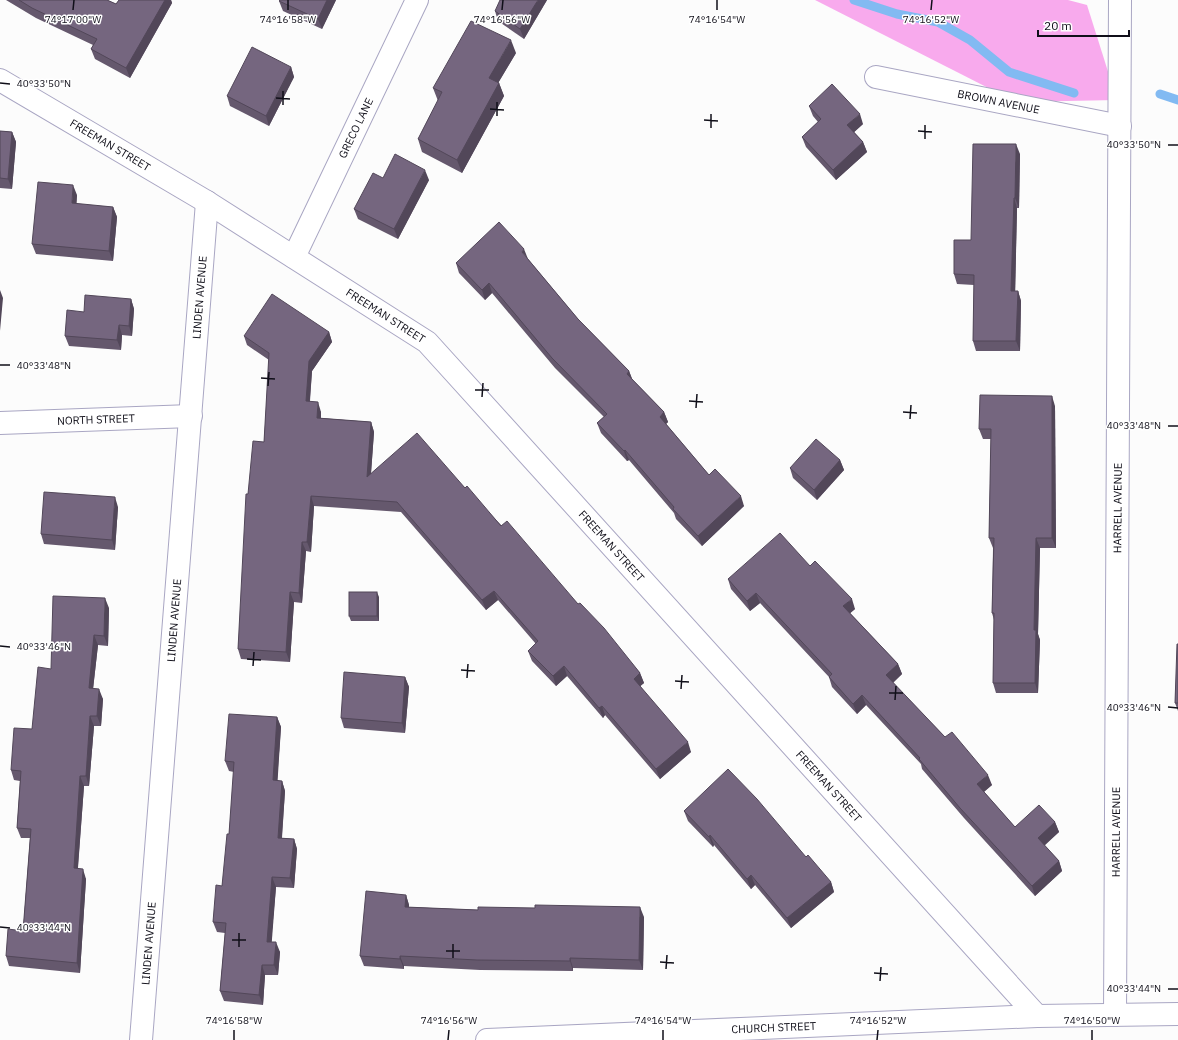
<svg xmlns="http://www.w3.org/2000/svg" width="1178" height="1040" font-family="'IBM Plex Sans',sans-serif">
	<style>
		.forest { fill: #f8aaed }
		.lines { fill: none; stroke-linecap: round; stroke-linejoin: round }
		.stream { stroke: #82baf2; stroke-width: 9 }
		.minor-casing { stroke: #a9a6c3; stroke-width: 24 }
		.minor { stroke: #fff; stroke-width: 22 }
		.wall { fill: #65586d }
		.shaded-wall { fill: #524759 }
		.building { fill: #75667f; stroke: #524759 }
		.ticks { fill: none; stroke: #100f19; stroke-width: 1.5 }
		.labels { text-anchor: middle; stroke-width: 3; stroke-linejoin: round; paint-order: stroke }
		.street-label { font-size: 11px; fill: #100f19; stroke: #fff }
		.ticks-label { font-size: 10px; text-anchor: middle; fill: #100f19; stroke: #fff; stroke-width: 3; stroke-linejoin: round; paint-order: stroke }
	</style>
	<rect width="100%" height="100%" fill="#fcfcfc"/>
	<polygon class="forest" points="815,0 1068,0 1087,5 1117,100 1016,102"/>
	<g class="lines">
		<g class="stream">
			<polyline points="854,0 897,14 938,22 970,40 1009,72 1074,93"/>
			<polyline points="1160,94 1178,100"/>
		</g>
		<g class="minor-casing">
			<g id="minor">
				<path id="s1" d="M876,77L1120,126"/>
				<path id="s2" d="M0,80L207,202L427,342L1037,1016L1178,1014"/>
				<path id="s3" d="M294,257L417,0"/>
				<path id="s4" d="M0,423L191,416"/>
				<path id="s5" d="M1115,1015L1120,0"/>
				<path id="s6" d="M141,1040L207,202"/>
				<path id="s7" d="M487,1040L1037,1016"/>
			</g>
		</g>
		<use href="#minor" class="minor"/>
	</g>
	<g class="wall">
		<polygon points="6,0 107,0 116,4 119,0 171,0 172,3 130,78 95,59 91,49 93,45 36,18"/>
		<polygon points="336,0 322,29 283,11 279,1"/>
		<polygon points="547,0 524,39 498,21 495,11"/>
		<polygon points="516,53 498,83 499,83 504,96 462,173 422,152 418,139 438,101 433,88"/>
		<polygon points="291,67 294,77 269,126 230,106 227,96"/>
		<polygon points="809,106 863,124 854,132 863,142 867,152 836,180 806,147 802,137 818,122 813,116"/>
		<polygon points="0,131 12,132 16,142 12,189 0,188"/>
		<polygon points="1020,154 1019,208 1017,208 1015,291 1018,291 1021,301 1020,351 976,351 973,341 974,285 957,284 954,274 971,240"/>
		<polygon points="383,178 429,180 398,239 358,219 354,209"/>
		<polygon points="77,195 76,204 113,207 117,217 113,261 36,254 32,244"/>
		<polygon points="528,259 578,319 629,371 632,379 664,412 668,422 666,424 709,475 744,506 702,546 676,519 674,513 629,460 627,461 601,433 597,423 604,417 555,368 492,293 485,300 459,273 456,263"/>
		<polygon points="131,299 134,309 132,336 122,335 121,350 69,346 65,336 84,312"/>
		<polygon points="329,332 332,342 312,371 310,401 321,412 321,418 371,422 374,432 371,473 465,488 578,604 640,673 644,683 640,686 691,752 660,779 605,715 603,718 567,676 556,686 532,661 528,651 536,644 498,600 486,610 401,512 314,506 311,552 306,551 302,603 294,602 290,662 241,659 238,649 248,494 264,442 269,360 247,345 244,336"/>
		<polygon points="1055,406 1056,548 1040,548 1038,634 1040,640 1038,693 996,693 993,683 994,620 992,613 993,548 989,538 991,439 983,439 979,429"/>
		<polygon points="840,460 844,470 817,500 793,478 790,468"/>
		<polygon points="118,507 115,550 44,544 41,534"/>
		<polygon points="810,566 855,609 850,613 898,664 902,674 893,683 945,737 992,785 984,792 1015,827 1055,822 1059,832 1044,845 1059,861 1062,871 1035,896 964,818 922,769 921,764 866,705 857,714 832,687 829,677 760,603 750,611 731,589 728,579"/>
		<polygon points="379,597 379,621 351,621 349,616"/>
		<polygon points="109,608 108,646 98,645 93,689 103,699 101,726 94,726 89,786 84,786 78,868 86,879 80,973 9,966 6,956 23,931 30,838 21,838 17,828 20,781 14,780 11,770 32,729 51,669"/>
		<polygon points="1178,644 1178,711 1175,703"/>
		<polygon points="405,677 409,687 405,733 344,728 341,718"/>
		<polygon points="277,717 281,727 277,781 282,781 285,791 282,838 294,839 297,849 294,888 276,887 271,942 280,952 278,975 265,975 263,1005 224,1001 220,991 225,933 217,932 213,922 222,886 229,834 234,772 229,771 225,761"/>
		<polygon points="684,811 831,882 834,892 791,928 755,885 751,889 714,845 713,847 688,821"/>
		<polygon points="406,895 409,905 409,907 644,917 643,970 573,968 573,971 480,970 404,966 404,969 364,966 360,956"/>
	</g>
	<g class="shaded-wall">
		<polygon points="165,0 171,0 172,3 130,78 126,68"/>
		<polygon points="327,0 336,0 322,29 318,19"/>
		<polygon points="538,0 547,0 524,39 520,29"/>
		<polygon points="511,40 516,53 494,90 489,78"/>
		<polygon points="291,67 294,77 269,126 266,116"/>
		<polygon points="499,83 504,96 462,173 457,160"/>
		<polygon points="860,114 863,124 851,135 847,125"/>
		<polygon points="12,132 16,142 12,189 8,179"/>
		<polygon points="863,142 867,152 836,180 833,170"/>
		<polygon points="1016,144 1020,154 1019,208 1015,198"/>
		<polygon points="425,170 429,180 398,239 394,229"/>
		<polygon points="73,185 77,195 76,213 72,203"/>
		<polygon points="1014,198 1017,208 1015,301 1011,291"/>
		<polygon points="113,207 117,217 113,261 109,251"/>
		<polygon points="524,249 528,259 522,252"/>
		<polygon points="489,283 492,293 485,300 482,290"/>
		<polygon points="0,290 3,298 0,331"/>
		<polygon points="1018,291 1021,301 1020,351 1016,341"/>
		<polygon points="131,299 134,309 132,336 129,326"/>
		<polygon points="119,325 122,335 121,350 117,340"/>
		<polygon points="329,332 332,342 312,371 309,410 306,401 309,361"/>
		<polygon points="629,371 633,381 627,374"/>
		<polygon points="1052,396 1055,406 1056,548 1052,538"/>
		<polygon points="318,402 321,412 321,428 317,418"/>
		<polygon points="664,412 668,422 663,427 660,417"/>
		<polygon points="371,422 374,432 370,487 367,477"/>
		<polygon points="625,450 629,460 627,461 624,451"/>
		<polygon points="840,460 844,470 817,500 814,490"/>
		<polygon points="311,496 314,506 311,552 307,542"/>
		<polygon points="741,496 744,506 702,546 698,536"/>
		<polygon points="115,497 118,507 115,550 112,540"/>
		<polygon points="1036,538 1040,548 1038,634 1040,640 1038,693 1035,683 1034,630"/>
		<polygon points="302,542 306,551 302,603 299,593"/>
		<polygon points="494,591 498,600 486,610 482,600"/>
		<polygon points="290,592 294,602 290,662 286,652"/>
		<polygon points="377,592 379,597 379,621 377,616"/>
		<polygon points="756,593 760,603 750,611 747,601"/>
		<polygon points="105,598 109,608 108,646 104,636"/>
		<polygon points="852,599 855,609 847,616 843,606"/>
		<polygon points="94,635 98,645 92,698 89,688"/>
		<polygon points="898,664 902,674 890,685 886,675"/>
		<polygon points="564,666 567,676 556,686 553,676"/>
		<polygon points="640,673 644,683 637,689 634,679"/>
		<polygon points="405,677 409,687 405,733 402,723"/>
		<polygon points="99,689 103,699 101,726 97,716"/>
		<polygon points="862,695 866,705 857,714 853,704"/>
		<polygon points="602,706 605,715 603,718 599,708"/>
		<polygon points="90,716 94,726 89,786 86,776"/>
		<polygon points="277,717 281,727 277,790 273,780"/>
		<polygon points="688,742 691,752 660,779 656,769"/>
		<polygon points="988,775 992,785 981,794 977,784"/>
		<polygon points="80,776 84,786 77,878 74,868"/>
		<polygon points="282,781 285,791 281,848 278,838"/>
		<polygon points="1055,822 1059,832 1042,848 1038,838"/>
		<polygon points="710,835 714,845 713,847 709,837"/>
		<polygon points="294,839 297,849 294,888 290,878"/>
		<polygon points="1059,861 1062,871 1035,896 1032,886"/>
		<polygon points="83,869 86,879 80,973 77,963"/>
		<polygon points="751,875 755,885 751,889 747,879"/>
		<polygon points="272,877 276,887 271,952 267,942"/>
		<polygon points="831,882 834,892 791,928 787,918"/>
		<polygon points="406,895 409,905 408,917 405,907"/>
		<polygon points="640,907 644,917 643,970 639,960"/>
		<polygon points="276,942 280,952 278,975 274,965"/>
		<polygon points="400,956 404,966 404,969 400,959"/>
		<polygon points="570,958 573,968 573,971 570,961"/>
		<polygon points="262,965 265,975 263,1005 259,995"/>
	</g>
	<g class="building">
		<polygon points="19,0 107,0 116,4 119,0 165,0 126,68 91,49 97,39 32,8"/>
		<polygon points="280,0 327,0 318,19 279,1"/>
		<polygon points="500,0 538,0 520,29 495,11"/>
		<polygon points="471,21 511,40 489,78 499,83 457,160 418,139 442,92 433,88"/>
		<polygon points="252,47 291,67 266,116 227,96"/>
		<polygon points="832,84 860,114 847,125 863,142 833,170 802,137 821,119 809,106"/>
		<polygon points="0,131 12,132 8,179 0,178"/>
		<polygon points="973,144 1016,144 1015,198 1014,198 1011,291 1018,291 1016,341 973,341 974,275 954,274 954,240 971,240"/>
		<polygon points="395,154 425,170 394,229 354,209 373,173 383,178"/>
		<polygon points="38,182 73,185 72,203 113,207 109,251 32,244"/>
		<polygon points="499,222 524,249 522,252 578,319 629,371 627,374 664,412 660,417 709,475 715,469 741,496 698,536 673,509 674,507 625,450 624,451 597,423 607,414 552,358 489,283 482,290 456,263"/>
		<polygon points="272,294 329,332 309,361 306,401 318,402 317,418 371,422 367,477 417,433 465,488 467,486 501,526 507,521 578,604 580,603 604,628 640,673 634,679 688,742 656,769 602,706 599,708 564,666 553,676 528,651 538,641 494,591 482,600 397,502 311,496 307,542 302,542 299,593 290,592 286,652 238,649 246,494 248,494 253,441 264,442 269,353 244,336"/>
		<polygon points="85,295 131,299 129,326 119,325 117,340 65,336 67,310 84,312"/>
		<polygon points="980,395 1052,396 1052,538 1036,538 1034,630 1036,630 1035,683 993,683 994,613 992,613 994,538 989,538 991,429 979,429"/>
		<polygon points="816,439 840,460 814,490 790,468"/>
		<polygon points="44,492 115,497 112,540 41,534"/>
		<polygon points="780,533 810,566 815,561 852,599 843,606 898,664 886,675 945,737 952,732 988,775 977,784 1015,827 1039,805 1055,822 1038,838 1059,861 1032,886 960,808 919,759 920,758 862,695 853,704 829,677 832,674 756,593 747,601 728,579"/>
		<rect x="349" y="592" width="28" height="24"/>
		<polygon points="53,596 105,598 104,636 94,635 89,688 99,689 97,716 90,716 86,776 80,776 74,868 83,869 77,963 6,956 8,929 23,931 31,829 17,828 21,771 11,770 14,728 32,729 38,667 51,669"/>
		<polygon points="1177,644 1178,644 1178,703 1175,703"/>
		<polygon points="344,672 405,677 402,723 341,718"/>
		<polygon points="229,714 277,717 273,780 282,781 278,838 294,839 290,878 272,877 267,942 276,942 274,965 262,965 259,995 220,991 226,923 213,922 216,885 222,886 227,834 229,834 234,762 225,761"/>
		<polygon points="728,769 757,799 806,857 808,855 831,882 787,918 751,875 747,879 710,835 709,837 684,811"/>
		<polygon points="366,891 406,895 405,907 478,910 478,907 535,908 535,905 640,907 639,960 570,958 570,961 477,960 400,956 400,959 360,956"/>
	</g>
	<path class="ticks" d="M73,10L74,0M288,10V0M502,10L503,0M717,10V0M931,10L932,0M0,83L10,84M276,98L290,99M283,105V91M490,109L504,110M497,116V102M704,120L718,121M711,128V114M918,131L932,132M925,139V125M1168,145H1178M0,365H10M261,378L275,379M268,386L269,372M475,390H489M482,397L483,383M689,401L703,402M696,408L697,394M903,412L917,413M910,419L911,405M1168,426H1178M0,646L10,647M247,659L261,660M253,666L254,652M461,670L475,671M467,678L468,664M675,681L689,682M681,689L682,675M889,693H903M895,700L896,686M1168,707L1178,708M0,927L10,928M232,940H246M239,947V933M446,951H460M453,958V944M660,962L674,963M666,969L667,955M874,973L888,974M880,981L881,967M1168,989H1178M234,1040V1030M448,1040L449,1030M663,1040V1030M877,1040L878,1030M1092,1040V1030"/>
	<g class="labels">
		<g class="street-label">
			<text dy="4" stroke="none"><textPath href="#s1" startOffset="125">BROWN AVENUE</textPath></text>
			<text dy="4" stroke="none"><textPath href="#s3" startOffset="143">GRECO LANE</textPath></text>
			<text dy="4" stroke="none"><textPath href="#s2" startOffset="128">FREEMAN STREET</textPath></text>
			<text dy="4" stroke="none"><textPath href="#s6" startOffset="745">LINDEN AVENUE</textPath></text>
			<text dy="4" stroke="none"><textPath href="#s2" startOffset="452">FREEMAN STREET</textPath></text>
			<text dy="4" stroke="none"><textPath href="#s4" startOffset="96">NORTH STREET</textPath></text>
			<text dy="4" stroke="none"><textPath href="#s5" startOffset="507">HARRELL AVENUE</textPath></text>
			<text dy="4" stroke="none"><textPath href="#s2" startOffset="776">FREEMAN STREET</textPath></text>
			<text dy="4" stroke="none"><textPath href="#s6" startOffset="421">LINDEN AVENUE</textPath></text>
			<text dy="4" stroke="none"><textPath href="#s2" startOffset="1100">FREEMAN STREET</textPath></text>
			<text dy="4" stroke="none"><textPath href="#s5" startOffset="183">HARRELL AVENUE</textPath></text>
			<text dy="4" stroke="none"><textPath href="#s6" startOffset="97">LINDEN AVENUE</textPath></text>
			<text dy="4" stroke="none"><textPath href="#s7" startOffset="287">CHURCH STREET</textPath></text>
		</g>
	</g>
	<g class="ticks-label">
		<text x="73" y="23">74°17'00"W</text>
		<text x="288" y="23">74°16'58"W</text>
		<text x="502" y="23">74°16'56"W</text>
		<text x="717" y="23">74°16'54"W</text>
		<text x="931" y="23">74°16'52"W</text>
		<text x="44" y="87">40°33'50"N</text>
		<text x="1134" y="148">40°33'50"N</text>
		<text x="44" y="369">40°33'48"N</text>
		<text x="1134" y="429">40°33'48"N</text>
		<text x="44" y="650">40°33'46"N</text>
		<text x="1134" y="711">40°33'46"N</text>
		<text x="44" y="931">40°33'44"N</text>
		<text x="1134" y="992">40°33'44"N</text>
		<text x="234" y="1024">74°16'58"W</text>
		<text x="449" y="1024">74°16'56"W</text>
		<text x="663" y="1024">74°16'54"W</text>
		<text x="878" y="1024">74°16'52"W</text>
		<text x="1092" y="1024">74°16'50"W</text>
	</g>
	<path d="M1038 30v6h91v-6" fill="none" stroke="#100f19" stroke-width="2"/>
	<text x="1044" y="30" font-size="12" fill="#100f19" stroke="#ffffff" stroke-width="3" paint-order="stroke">20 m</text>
</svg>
